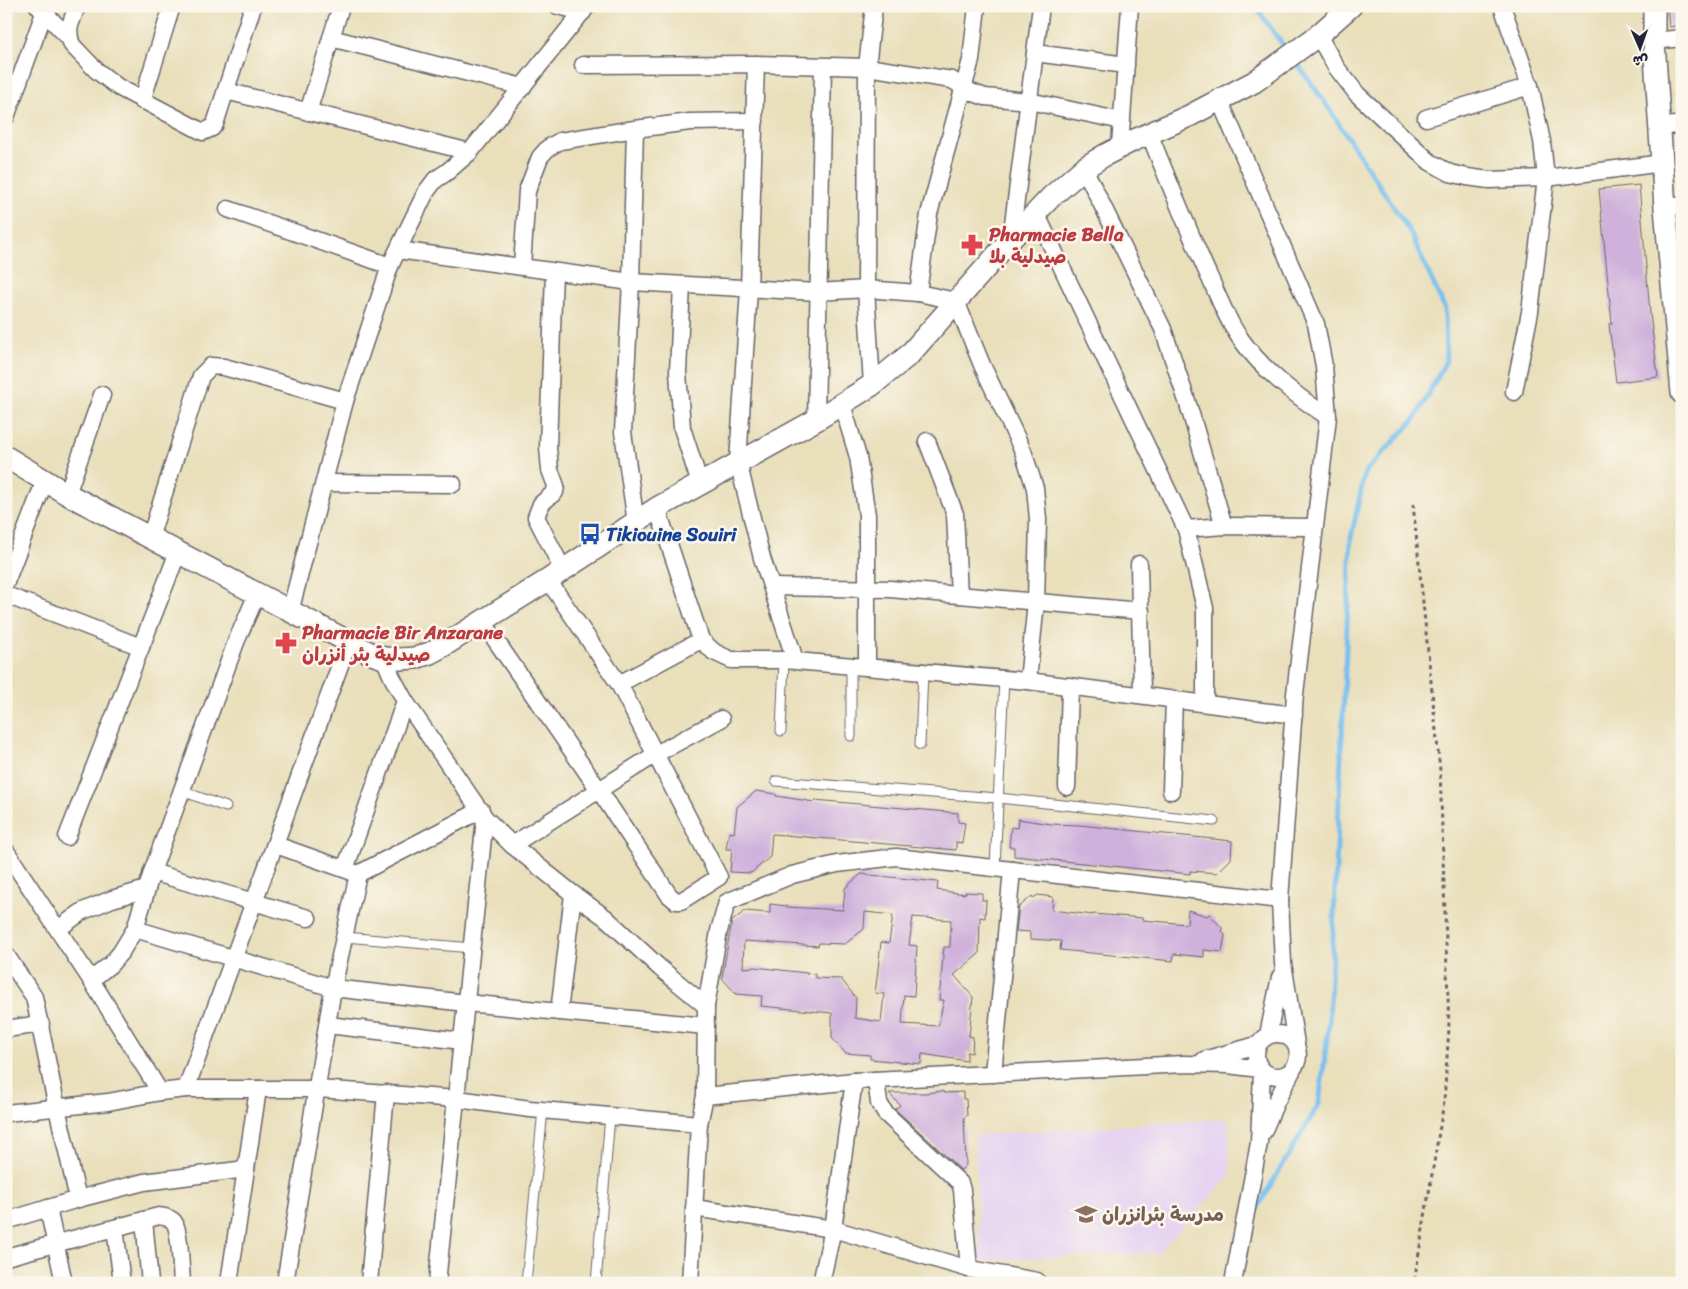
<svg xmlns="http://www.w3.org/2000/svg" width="1688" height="1289" font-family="Sriracha,'Playpen Sans Arabic',sans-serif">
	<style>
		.built { fill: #e5d3f1 }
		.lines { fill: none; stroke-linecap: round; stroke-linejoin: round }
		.stream { stroke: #77bfef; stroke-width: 5 }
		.building { fill: #cfb1dc; fill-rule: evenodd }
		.service-casing { stroke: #686468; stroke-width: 11 }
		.minor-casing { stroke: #686468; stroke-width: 19 }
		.tertiary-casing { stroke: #686468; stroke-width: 24 }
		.path { stroke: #686468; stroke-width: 3; stroke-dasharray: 4 4; stroke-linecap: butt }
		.service { stroke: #fff; stroke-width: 9 }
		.minor { stroke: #fff; stroke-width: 16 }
		.tertiary { stroke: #fff; stroke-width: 21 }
		.labels { text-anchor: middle; stroke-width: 5; stroke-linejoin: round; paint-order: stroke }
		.health-label { font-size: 19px; font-weight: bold; fill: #be3a42; stroke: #fbf7ec; text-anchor: start }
		.transit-label { font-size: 19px; font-weight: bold; fill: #164399; stroke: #fbf7ec; text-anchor: start }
		.education-label { font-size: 19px; font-weight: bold; fill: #785e54; stroke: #fbf7ec; text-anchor: start }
	</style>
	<rect width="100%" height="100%" fill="#fbf7ec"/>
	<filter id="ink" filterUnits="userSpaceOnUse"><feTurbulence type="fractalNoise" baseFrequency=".02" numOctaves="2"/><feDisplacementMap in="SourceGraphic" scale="10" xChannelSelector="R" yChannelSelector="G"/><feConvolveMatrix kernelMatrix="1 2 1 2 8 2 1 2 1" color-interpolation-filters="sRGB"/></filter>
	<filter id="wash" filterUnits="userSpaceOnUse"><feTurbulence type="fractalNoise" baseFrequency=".0096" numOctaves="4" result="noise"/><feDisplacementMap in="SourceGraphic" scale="20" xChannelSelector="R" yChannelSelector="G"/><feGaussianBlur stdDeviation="1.12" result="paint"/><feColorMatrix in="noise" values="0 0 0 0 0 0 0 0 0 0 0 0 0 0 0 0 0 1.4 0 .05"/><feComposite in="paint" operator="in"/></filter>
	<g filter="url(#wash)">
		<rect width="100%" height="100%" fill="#e9dfbb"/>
		<polygon class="built" points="1228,1119 1230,1176 1158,1253 980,1260 975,1135"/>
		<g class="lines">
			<g class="stream">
				<polyline points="1255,6 1288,52"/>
				<polyline points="1253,1215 1319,1104 1329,1024 1351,538 1365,472 1415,419 1446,361 1445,309 1410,232 1324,101 1293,58"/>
			</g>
		</g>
		<g id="blocks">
			<g class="building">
				<polygon points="1667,6 1682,6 1682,25 1669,27"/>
				<polygon points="1639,185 1650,313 1658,377 1616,382 1609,324 1612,324 1599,189"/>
				<polygon points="756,791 776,794 776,796 815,802 815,800 958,813 958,822 965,823 962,843 956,842 956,850 772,834 770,857 751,873 730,872 732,849 726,849 729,832 734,833 737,807"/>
				<polygon points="1018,819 1051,824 1079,825 1232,841 1231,859 1217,873 1190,871 1190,874 1014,856 1014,847 1009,847 1011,827 1017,828"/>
				<path d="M861,874L938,882L937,890L965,894V892L982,893V900H986L985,918L980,917L979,954L954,975L973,997L969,1036L973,1037L972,1053L967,1052V1061L922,1054L921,1064L870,1059V1055L845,1053L832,1038V1013L761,1006L762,996L736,994L722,978L732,921L745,911L770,913V904L787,906V907L843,910L845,888ZM865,912L893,915L889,943L881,942L877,978L875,993L884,994L881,1022L855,1018L856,998L841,979L815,978V974L755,967L743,968L744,941L818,946L819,943L845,944L864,929ZM913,917L951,920L950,947H944L939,1000H944L938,1026L902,1024L904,995L914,996L917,946L909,945Z"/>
				<polygon points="1038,895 1053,897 1052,910 1093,915 1093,914 1143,918 1142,920 1187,924 1188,910 1207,916 1209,914 1223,929 1222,931 1225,935 1222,952 1204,950 1204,957 1174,954 1173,961 1060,950 1061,941 1030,939 1030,932 1016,931 1019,907 1032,896 1033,898"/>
				<polygon points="943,1091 944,1093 963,1092 963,1099 966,1099 967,1116 964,1117 966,1165 961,1170 895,1109 900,1105 889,1093 926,1093"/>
			</g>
		</g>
	</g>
	<g filter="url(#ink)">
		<use href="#blocks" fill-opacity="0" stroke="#686468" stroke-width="1"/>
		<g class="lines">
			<g class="service-casing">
				<g id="service">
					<polyline points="851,666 851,736"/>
					<polyline points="781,731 784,660"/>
					<polyline points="920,745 923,672"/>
					<polyline points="776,781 998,798 1214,821"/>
					<polyline points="182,791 226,807"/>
					<polyline points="995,867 1004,679"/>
					<polyline points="345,937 472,948"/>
					<polyline points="526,1283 543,1110"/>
					<polyline points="596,1283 610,1116"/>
				</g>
			</g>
			<g class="minor-casing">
				<g id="minor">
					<polyline points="38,6 70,39"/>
					<polyline points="77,6 69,28 70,39 72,45 96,70 118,87 203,132 212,128 215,124 253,6"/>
					<polyline points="558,6 583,12"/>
					<polyline points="1502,6 1530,86 1542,141 1546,178 1530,312 1514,392"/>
					<polyline points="1318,35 1336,67 1357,94 1430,162 1450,173 1467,177 1489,180 1546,178 1663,163"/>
					<polyline points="331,38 523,87"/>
					<polyline points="1654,41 1682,38"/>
					<polyline points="1035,53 1126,65"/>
					<polyline points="756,64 749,289 738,462 762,558 795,660"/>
					<polyline points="583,65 756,64 867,67 952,80 971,92 985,97 1029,101 1122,121"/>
					<polyline points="226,91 470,152"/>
					<polyline points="142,101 172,6"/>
					<polyline points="1220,101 1316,324 1324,366 1328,417 1295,694 1280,900 1283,963 1296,1044"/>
					<polyline points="308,112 341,6"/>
					<polyline points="6,117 44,13"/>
					<polyline points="1426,118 1530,86"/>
					<polyline points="1661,127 1682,124"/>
					<polyline points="635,129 631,282 623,432 636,523"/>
					<path d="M1149,133C1168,180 1187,227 1208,274C1218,295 1226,319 1240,338C1263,371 1295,395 1328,417"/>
					<polyline points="1120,146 1130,6"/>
					<polyline points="1084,168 1163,329 1188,404 1224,526"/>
					<polyline points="1665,208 1682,205"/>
					<polyline points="228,209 390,266"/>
					<polyline points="1036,213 1186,529 1224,526 1313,527"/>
					<polyline points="1011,239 1041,6"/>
					<polyline points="398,250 631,282 818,292 866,289 918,293 956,301 982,365 1023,451 1035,488 1038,519 1036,602 1028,681"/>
					<polyline points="522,267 527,191 540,157 548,148 560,141 635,129 690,122 755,121"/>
					<polyline points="554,272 548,447 550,470 556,486 555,492 541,504 536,517 563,570"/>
					<polyline points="682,285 678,372 682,428 700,484"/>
					<polyline points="918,293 929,214 971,60 977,6"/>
					<polyline points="872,385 866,289 867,67 874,6"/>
					<polyline points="842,404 858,457 867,515 867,667"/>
					<polyline points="816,420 823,67"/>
					<polyline points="927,441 955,514 959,595"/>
					<polyline points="324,483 453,484"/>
					<polyline points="67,494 102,395"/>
					<polyline points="657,508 701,640 714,652 731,660 784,660 1028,681 1294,715"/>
					<polyline points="1186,529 1205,608 1205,703"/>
					<polyline points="150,538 201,376 211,366 224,367 345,401"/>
					<polyline points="1139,564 1142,695"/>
					<polyline points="6,582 45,480"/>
					<polyline points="772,587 890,589 1141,611"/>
					<polyline points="6,595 141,647"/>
					<polyline points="290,612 345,401 390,266 426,192 435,180 447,172 470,152 587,6"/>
					<polyline points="483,622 599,790 669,895 676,901 681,901 719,877 619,684 548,580"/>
					<polyline points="384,658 392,677 405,701 485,818 512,845 573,894 606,918 660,968 706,1006"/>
					<polyline points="619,684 701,640"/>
					<polyline points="1067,787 1070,686"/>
					<polyline points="1171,791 1174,699"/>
					<polyline points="67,837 178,552"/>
					<polyline points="276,845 358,874 481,810"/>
					<polyline points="512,845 656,754 721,719"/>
					<polyline points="6,851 91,980 160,1092"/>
					<polyline points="345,869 405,701"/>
					<polyline points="152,872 308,918"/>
					<polyline points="58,929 83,911 112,899 147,889"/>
					<polyline points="135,929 333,988 466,1003 706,1026"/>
					<polyline points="6,955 34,997 57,1108 78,1199"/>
					<polyline points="91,980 111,964 121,952 135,929 152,872 236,642 257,594"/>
					<polyline points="559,1012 573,894"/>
					<polyline points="328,1025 462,1041"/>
					<polyline points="6,1029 41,1024"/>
					<circle cx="1277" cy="1055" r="21"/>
					<polyline points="1268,1035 1280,977"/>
					<polyline points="1204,1060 1257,1045"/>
					<polyline points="993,1074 1012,870"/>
					<polyline points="876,1080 879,1103 885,1113 960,1183 962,1190 969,1269"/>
					<polyline points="186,1089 348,643"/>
					<polyline points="705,1096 854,1081 1184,1064 1228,1065 1260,1069"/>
					<polyline points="6,1113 108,1102 160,1092 186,1089 318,1089 458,1099 530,1109 699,1124"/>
					<polyline points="1263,1132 1276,1102 1292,1071"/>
					<polyline points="48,1208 64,1283"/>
					<polyline points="694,1208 833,1229 969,1269 1037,1281 1037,1283"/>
					<polyline points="144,1220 150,1283"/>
					<polyline points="6,1221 78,1199 144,1182 246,1169"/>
					<polyline points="115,1228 122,1283"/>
					<path d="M6,1257L159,1216C164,1217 170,1217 174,1222C180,1230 181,1271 182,1283"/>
					<polyline points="229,1283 258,1089"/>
					<polyline points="285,1283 333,988 358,874"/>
					<polyline points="369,1283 386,1093"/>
					<polyline points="437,1283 485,818"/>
					<polyline points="690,1283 699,1124 705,1096 706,1006 719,931 727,902 792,875 837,864 896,857 1280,900"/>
					<polyline points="821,1283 833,1229 854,1081"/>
					<polyline points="1233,1283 1259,1143 1262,1071"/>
				</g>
			</g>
			<g class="tertiary-casing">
				<g id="tertiary">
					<polyline points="1654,6 1654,41 1665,208 1682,393"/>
					<polyline points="6,457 67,494 372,654 384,658 400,659 415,658 430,653 443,646 548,580 657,508 816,420 872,385 909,355 1011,239 1051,197 1084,168 1105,155 1130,142 1189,116 1254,82 1316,37 1351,6"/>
				</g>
			</g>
			<polyline class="path" points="1413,504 1440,770 1449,1028 1444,1102 1414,1283"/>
			<use href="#service" class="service"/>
			<use href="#minor" class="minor"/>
			<use href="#tertiary" class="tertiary"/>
		</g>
	</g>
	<defs>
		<g id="pharmacy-bare" transform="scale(1.725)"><path d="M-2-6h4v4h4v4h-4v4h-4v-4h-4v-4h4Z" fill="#e0444e" stroke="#fbf7ec" stroke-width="2.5" paint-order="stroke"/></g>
		<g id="bus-bare" transform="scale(1.725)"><path d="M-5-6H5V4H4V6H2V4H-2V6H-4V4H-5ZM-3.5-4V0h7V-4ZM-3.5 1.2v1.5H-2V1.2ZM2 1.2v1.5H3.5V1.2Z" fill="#1a4fb4" stroke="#fbf7ec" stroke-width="2.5" paint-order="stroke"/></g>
		<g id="school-bare" transform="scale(1.725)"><path d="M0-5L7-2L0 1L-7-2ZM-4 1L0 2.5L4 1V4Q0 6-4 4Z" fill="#8d6e63" stroke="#fbf7ec" stroke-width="2.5" paint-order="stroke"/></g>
	</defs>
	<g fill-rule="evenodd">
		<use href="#pharmacy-bare" x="972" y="245"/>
		<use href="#bus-bare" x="590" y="534"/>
		<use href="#pharmacy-bare" x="286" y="643"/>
		<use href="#school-bare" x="1086" y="1214"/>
	</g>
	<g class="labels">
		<g class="health-label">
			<text x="989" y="241">Pharmacie Bella<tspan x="989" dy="22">صيدلية بلا</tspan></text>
			<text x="302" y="639">Pharmacie Bir Anzarane<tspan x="302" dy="22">صيدلية بئر أنزران</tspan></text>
		</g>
		<g class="transit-label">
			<text x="606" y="541">Tikiouine Souiri</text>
		</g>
		<g class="education-label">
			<text x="1102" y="1221">مدرسة بئرانزران</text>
		</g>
	</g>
	<rect width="1688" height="1289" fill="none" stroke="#fbf7ec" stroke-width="25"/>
	<g transform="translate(1640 48) rotate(178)" stroke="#fbf7ec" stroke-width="4" paint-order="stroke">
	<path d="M0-4L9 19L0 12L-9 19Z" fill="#22223b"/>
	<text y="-8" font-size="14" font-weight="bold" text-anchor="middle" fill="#22223b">ش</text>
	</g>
</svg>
